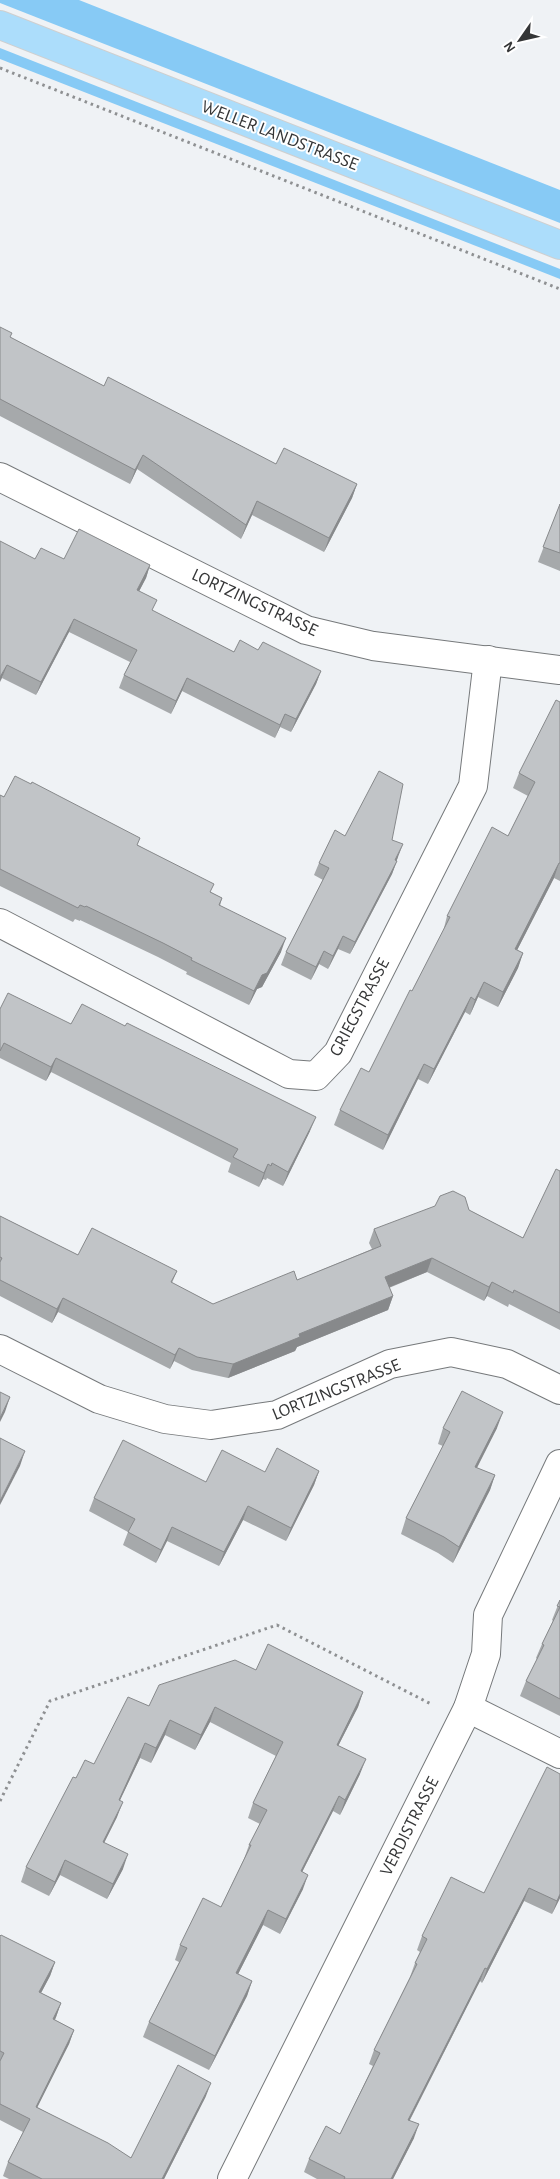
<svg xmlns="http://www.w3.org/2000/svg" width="560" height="2179" font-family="'Alegreya Sans',sans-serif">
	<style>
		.green { fill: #87caf5 }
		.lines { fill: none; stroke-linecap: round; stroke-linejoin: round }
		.minor-casing { stroke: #76797b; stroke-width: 30 }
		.major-casing { stroke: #cfcfcf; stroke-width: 30 }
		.path { stroke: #8e9092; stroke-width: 3; stroke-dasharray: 2.5 4; stroke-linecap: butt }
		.minor { stroke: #fff; stroke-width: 28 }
		.major { stroke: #acddfb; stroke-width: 28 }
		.wall { fill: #a6a9ab }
		.shaded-wall { fill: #87898b }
		.building { fill: #c1c4c7; stroke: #87898b }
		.labels { text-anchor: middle; stroke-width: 4; stroke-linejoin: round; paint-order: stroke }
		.street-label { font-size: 18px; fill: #353637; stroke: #fff }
	</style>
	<rect width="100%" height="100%" fill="#eff2f5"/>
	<g class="green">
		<polygon points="0,0 79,0 560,190 560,223 0,3"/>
		<polygon points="0,48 560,269 560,279 0,59"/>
	</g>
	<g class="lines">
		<g class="minor-casing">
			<g id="minor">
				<polyline points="0,477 306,630 373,646 560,670"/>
				<polyline points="0,923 289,1074 316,1076 338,1053 473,786 488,660"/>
				<polyline points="0,1349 99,1399 165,1419 211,1425 277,1415 390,1364 451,1352 507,1364 560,1390"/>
				<polyline points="468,1708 560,1754"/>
				<polyline points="232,2179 468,1708 486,1654 488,1615 560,1464"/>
			</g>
		</g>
		<g class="major-casing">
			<polyline id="major" points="0,25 560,245"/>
		</g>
		<g class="path">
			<polyline points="0,68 560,289"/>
			<polyline points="0,1801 50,1701 277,1625 431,1704"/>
		</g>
		<use href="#minor" class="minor"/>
		<use href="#major" class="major"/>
	</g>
	<g class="wall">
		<polygon points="0,327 11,338 104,386 276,464 357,484 352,498 324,552 252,515 241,539 137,469 130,484 0,416"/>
		<polygon points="560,504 560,571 538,562"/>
		<polygon points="35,559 64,559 150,565 146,578 139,591 153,611 234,652 258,650 321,671 316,684 291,732 280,727 275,738 182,691 171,714 119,688 124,675 130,662 69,632 36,695 2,678"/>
		<polygon points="560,702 560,881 554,878 517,950 523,953 518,968 498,1007 478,997 470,1015 465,1012 428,1084 418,1079 383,1150 334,1125 340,1110 369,1072 412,991 443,932 447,916 508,836 528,796 513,788 519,773"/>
		<polygon points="0,795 138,845 211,892 222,898 220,906 281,952 262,987 257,989 249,1005 186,974 187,972 158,957 80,920 80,921 75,919 73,922 0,886"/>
		<polygon points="345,836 392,840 398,857 392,874 350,954 338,949 328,969 319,964 311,980 281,965 286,952 323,880 314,875 319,863"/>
		<polygon points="0,1009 71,1024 310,1131 283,1186 267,1178 266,1180 263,1179 259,1187 228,1172 231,1163 51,1072 46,1081 0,1058"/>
		<polygon points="560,1171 560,1330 509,1304 508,1307 487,1296 484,1301 427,1272 389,1288 393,1296 388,1310 297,1347 295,1351 228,1378 192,1370 174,1361 170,1369 58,1312 52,1323 0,1296 0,1216 78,1255 177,1271 172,1283 213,1304 297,1280 372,1249 369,1243 374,1229 469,1210 523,1238"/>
		<polygon points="443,1428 497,1428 477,1468 495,1475 490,1490 453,1563 438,1553 401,1534 406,1518 443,1446 438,1444"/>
		<polygon points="319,1471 314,1485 286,1541 243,1520 219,1566 167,1541 156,1563 123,1545 128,1532 89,1511 94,1498 206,1482 265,1472"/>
		<polygon points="560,1600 560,1716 520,1696 526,1681 537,1659 536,1658 542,1644 553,1621 552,1620"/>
		<polygon points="256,1670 363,1692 358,1707 338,1746 360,1774 340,1815 333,1811 302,1872 303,1889 280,1934 263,1925 238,1974 252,1981 247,1996 209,2070 143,2037 149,2022 179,1962 175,1960 180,1945 221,1907 244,1859 249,1845 260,1824 248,1818 253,1803 276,1756 210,1722 195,1750 165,1735 151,1763 140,1758 120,1800 117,1817 104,1843 123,1869 107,1899 60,1875 49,1896 21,1882 26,1867 76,1778 94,1764 149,1706"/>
		<polygon points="560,1774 560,1898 552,1914 524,1901 482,1983 480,1981 410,2120 414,2138 393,2179 317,2179 304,2172 309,2159 340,2134 373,2066 369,2064 374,2050 410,1977 415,1963 420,1952 417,1950 422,1936 484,1893"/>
		<polygon points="0,1936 55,1962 50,1976 41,1993 61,2003 55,2020 74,2030 69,2044 37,2107 131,2158 206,2096 164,2179 9,2179 3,2176 8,2162 23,2132 0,2120"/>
	</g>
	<g class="shaded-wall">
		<polygon points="143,455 137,469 130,484 135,470"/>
		<polygon points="357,484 352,498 324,552 329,538"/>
		<polygon points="257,501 252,515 241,539 246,525"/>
		<polygon points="150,565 146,578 133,603 137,590"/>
		<polygon points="74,619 69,632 36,695 41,682"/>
		<polygon points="7,665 2,678 0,682 0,677"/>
		<polygon points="321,671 316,684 291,732 296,719"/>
		<polygon points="187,678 182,691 171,714 176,701"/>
		<polygon points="285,714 280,727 275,738 280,725"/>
		<polygon points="403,844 398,857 391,873 395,860"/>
		<polygon points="397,861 392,874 350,954 355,942"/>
		<polygon points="559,863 554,878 510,964 515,949"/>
		<polygon points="343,936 338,949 328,969 333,956"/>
		<polygon points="286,938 281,952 262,987 257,989 249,1005 254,991 262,975"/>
		<polygon points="324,951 319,964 311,980 316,967"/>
		<polygon points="523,953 518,968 498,1007 503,992"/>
		<polygon points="484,982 478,997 470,1015 475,1000"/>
		<polygon points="471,997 465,1012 428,1084 434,1069"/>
		<polygon points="56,1058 51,1072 46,1081 51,1067"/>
		<polygon points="424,1064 418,1079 383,1150 388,1135"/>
		<polygon points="316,1117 310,1131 283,1186 288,1172"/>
		<polygon points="268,1164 263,1179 259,1187 264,1173"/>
		<polygon points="432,1258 427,1272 380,1291 385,1277"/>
		<polygon points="492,1282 487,1296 484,1301 489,1287"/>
		<polygon points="393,1296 388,1310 297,1347 295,1351 228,1378 233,1364 299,1334"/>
		<polygon points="63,1298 58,1312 52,1323 57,1309"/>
		<polygon points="179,1348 174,1361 170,1369 175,1355"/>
		<polygon points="10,1397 5,1412 0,1422 0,1418"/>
		<polygon points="503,1412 497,1428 469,1483 475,1467"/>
		<polygon points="25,1451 20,1466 0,1505 0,1501"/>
		<polygon points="319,1471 314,1485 286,1541 291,1528"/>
		<polygon points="495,1475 490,1490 453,1563 459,1547"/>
		<polygon points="248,1506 243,1520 219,1566 224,1552"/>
		<polygon points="172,1527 167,1541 156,1563 161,1550"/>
		<polygon points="363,1692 358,1707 331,1760 337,1745"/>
		<polygon points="215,1707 210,1722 195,1750 201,1735"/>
		<polygon points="170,1720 165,1735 151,1763 156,1748"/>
		<polygon points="145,1743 140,1758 113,1815 119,1800"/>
		<polygon points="366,1759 360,1774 340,1815 345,1800"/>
		<polygon points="339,1796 333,1811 295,1886 301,1871"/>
		<polygon points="123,1802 117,1817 97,1857 103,1842"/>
		<polygon points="128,1854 123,1869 107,1899 113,1884"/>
		<polygon points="65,1860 60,1875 49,1896 55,1882"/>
		<polygon points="308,1875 303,1889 280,1934 286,1919"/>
		<polygon points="529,1888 524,1901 482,1983 487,1969"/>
		<polygon points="560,1894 560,1898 552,1914 557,1901"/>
		<polygon points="268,1910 263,1925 231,1988 236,1973"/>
		<polygon points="55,1962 50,1976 34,2006 39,1992"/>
		<polygon points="485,1968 480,1981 403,2133 408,2120"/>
		<polygon points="252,1981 247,1996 209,2070 215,2056"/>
		<polygon points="61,2003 56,2017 48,2033 53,2019"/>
		<polygon points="74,2030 69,2044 31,2120 36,2107"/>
		<polygon points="211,2083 206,2096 164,2179 162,2179"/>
		<polygon points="419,2124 414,2138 393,2179 391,2179"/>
	</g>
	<g class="building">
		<polygon points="0,327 12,333 10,337 104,386 108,377 276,464 284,448 357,484 329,538 257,501 246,525 143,455 135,470 0,399"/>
		<polygon points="560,504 560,553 543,547"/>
		<polygon points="79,529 150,565 137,590 157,600 152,610 234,652 240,640 258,650 263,642 321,671 296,719 285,714 280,725 187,678 176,701 124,675 137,650 74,619 41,682 7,665 0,677 0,541 35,559 41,548 64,559"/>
		<polygon points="556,700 560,702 560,863 559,863 515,949 523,953 503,992 484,982 475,1000 471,997 434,1069 424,1064 388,1135 340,1110 361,1068 369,1072 410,990 412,991 450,917 447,916 492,827 508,836 535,782 519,773"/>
		<polygon points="379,771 403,784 392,840 403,844 395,860 397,861 355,942 343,936 333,956 324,951 316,967 286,952 329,868 319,863 335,830 345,836"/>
		<polygon points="15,776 31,784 32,782 140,838 137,845 214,884 210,892 222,898 219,905 286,938 267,973 262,975 254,991 191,960 192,958 163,943 86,906 85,907 80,905 78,908 0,869 0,795 4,797"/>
		<polygon points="8,993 71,1024 82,1004 125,1026 127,1023 316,1117 288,1172 272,1163 271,1166 268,1164 264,1173 233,1157 238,1149 56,1058 51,1067 4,1043 0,1051 0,1009"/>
		<polygon points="556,1169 560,1171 560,1313 514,1290 513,1293 492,1282 489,1287 432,1258 385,1277 393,1296 299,1334 300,1337 233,1364 197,1357 179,1348 175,1355 63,1298 57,1309 0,1280 0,1262 2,1258 0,1257 0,1216 78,1255 92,1228 177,1271 171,1282 213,1304 294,1271 297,1280 381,1246 374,1229 435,1206 440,1196 453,1191 465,1197 469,1210 523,1238"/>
		<polygon points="462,1391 503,1412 475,1467 495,1475 459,1547 444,1537 406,1518 450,1432 443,1428"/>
		<polygon points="0,1392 10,1397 0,1418"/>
		<polygon points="0,1438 25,1451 0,1501"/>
		<polygon points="123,1440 206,1482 222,1450 265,1472 277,1448 319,1471 291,1528 248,1506 224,1552 172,1527 161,1550 128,1532 135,1519 94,1498"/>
		<polygon points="560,1600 560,1699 526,1681 544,1645 542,1644 560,1607 557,1606"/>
		<polygon points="268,1644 363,1692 337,1745 366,1759 345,1800 339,1796 301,1871 308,1875 286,1919 268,1910 236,1973 252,1981 215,2056 149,2022 187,1948 180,1945 203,1898 221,1907 251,1845 249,1845 267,1810 253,1803 283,1742 215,1707 201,1735 170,1720 156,1748 145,1743 119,1800 123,1802 103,1842 128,1854 113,1884 65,1860 55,1882 26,1867 73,1777 76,1778 85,1760 94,1764 128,1697 149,1706 159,1685 235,1660 256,1670"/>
		<polygon points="547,1767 560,1774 560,1894 557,1901 529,1888 487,1969 485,1968 408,2120 419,2124 391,2179 344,2179 345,2177 309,2159 326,2126 340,2134 380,2053 374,2050 417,1964 415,1963 427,1939 422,1936 451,1877 484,1893"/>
		<polygon points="1,1935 55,1962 39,1992 61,2003 53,2019 74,2030 36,2107 108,2143 131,2158 178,2065 211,2083 162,2179 42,2179 8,2162 30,2119 0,2104 0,2061 4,2053 0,2051 0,1936"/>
	</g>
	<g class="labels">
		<g class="street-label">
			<text transform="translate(280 135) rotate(21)" y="6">WELLER LANDSTRASSE</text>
			<text transform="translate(255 602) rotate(25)" y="6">LORTZINGSTRASSE</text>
			<text transform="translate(359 1007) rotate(-62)" y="6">GRIEGSTRASSE</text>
			<text transform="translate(336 1389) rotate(-22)" y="6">LORTZINGSTRASSE</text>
			<text transform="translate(409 1826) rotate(-63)" y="6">VERDISTRASSE</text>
		</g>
	</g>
	<g transform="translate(520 40) rotate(236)" stroke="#ffffff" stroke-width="4" paint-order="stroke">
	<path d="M0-4L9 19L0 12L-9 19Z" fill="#353637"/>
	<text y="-8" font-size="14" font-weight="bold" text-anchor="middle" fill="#353637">N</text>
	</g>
</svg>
